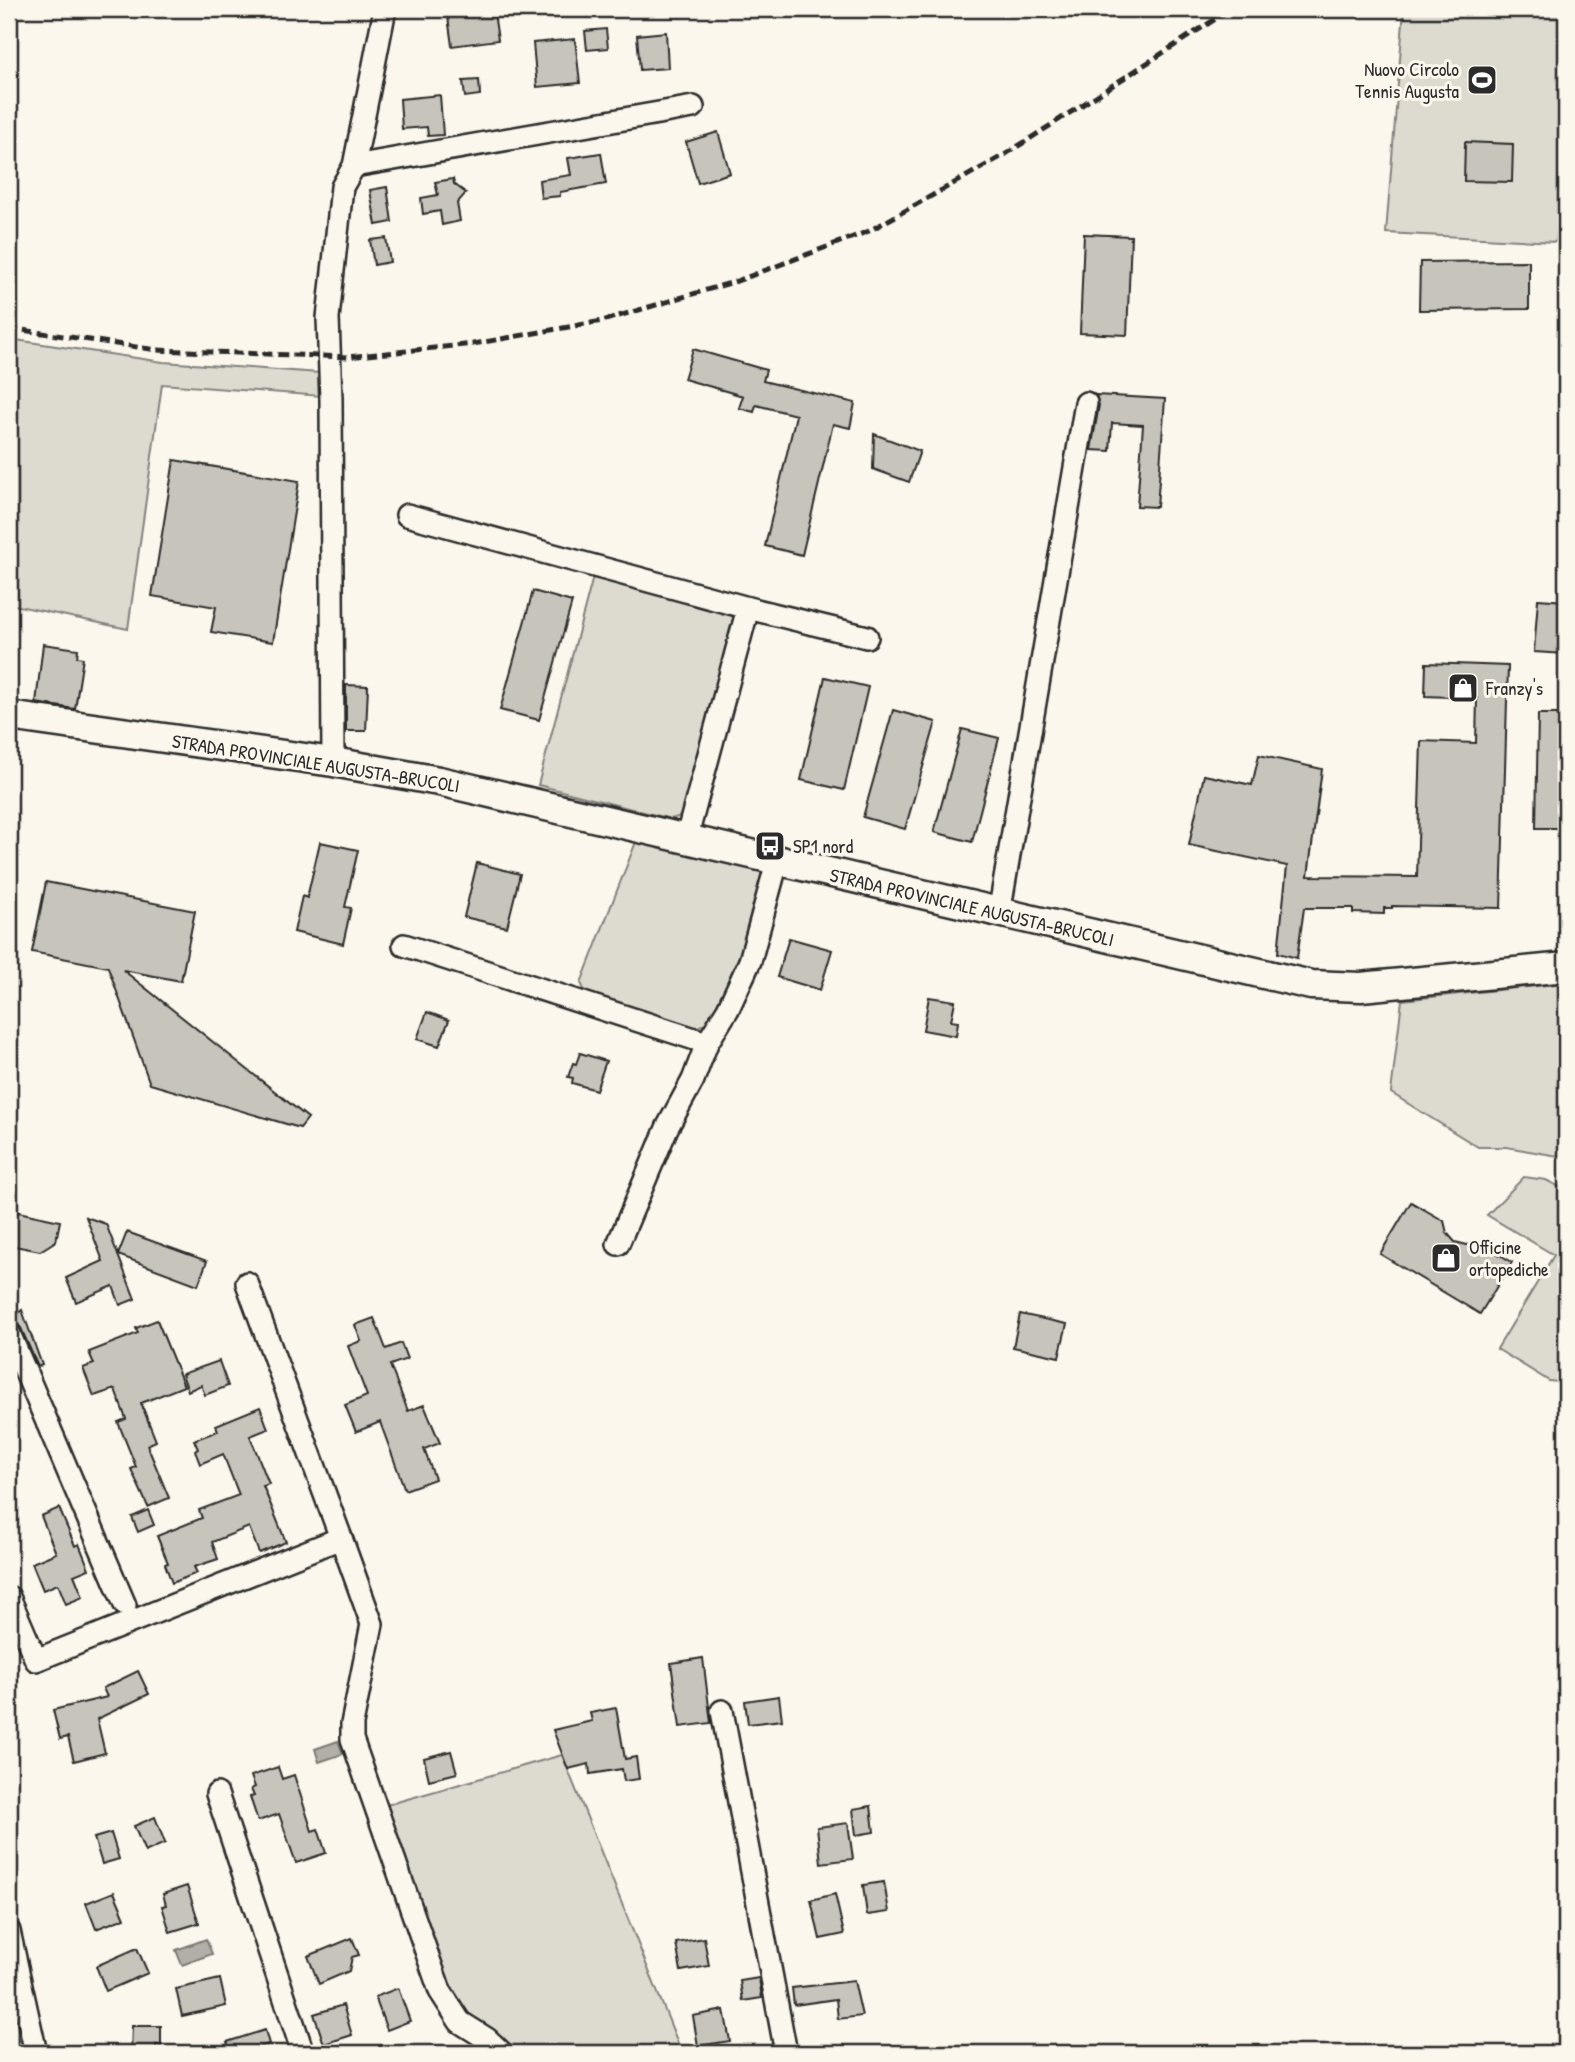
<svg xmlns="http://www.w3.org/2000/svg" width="1575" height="2062" font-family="'Patrick Hand',sans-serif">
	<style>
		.green { fill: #dddad0; stroke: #84827e; stroke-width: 2 }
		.water { fill: #b1afa7; stroke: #7b7a75; stroke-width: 2 }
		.building { fill: #c7c4bc; stroke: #2b2b2b; stroke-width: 2 }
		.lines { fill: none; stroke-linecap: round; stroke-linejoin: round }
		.minor-casing { stroke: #2b2b2b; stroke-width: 26 }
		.major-casing { stroke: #2b2b2b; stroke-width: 33 }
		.minor { stroke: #fbf7ec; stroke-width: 21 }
		.major { stroke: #fbf7ec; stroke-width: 28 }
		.rail { stroke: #2b2b2b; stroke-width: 5; stroke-dasharray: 10 5; stroke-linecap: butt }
		.labels { text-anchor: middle; stroke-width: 6; stroke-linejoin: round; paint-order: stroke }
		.poi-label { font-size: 19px; fill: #2b2b2b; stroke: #fbf7ec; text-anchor: start }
		.street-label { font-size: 19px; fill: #2b2b2b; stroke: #fbf7ec }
	</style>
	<rect width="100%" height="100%" fill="#fbf7ec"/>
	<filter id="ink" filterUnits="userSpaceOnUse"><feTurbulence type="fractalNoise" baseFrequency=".0143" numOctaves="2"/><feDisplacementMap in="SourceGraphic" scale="14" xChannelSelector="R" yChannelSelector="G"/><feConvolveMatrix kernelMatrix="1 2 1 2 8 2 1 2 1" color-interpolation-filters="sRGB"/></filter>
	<g filter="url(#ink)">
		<g class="green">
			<polygon points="1404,9 1566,9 1566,152 1556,242 1386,233"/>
			<polygon points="9,339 163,362 319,373 322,396 162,384 128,629 9,604"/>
			<polygon points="594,573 729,608 738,619 685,815 671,819 538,785"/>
			<polygon points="636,842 764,872 748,946 717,1011 706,1024 694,1028 585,992 581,983"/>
			<polygon points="1566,983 1566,1160 1558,1156 1506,1147 1478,1147 1391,1093 1402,1000"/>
			<polygon points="1524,1177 1546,1180 1566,1190 1566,1383 1549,1381 1497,1349 1554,1255 1487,1215"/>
			<polygon points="562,1755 682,2053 510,2053 468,2021 453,2001 383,1806"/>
			<polygon points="9,1973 26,2053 9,2053"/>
		</g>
		<g class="water">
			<polygon points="338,1741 343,1754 319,1762 315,1749"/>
			<polygon points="206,1939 212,1954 182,1965 176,1950"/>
		</g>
		<g class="building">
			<polygon points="459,9 480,9 481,15 494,13 498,40 452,46 448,17 460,15"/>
			<polygon points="606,29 608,48 587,50 585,31"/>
			<polygon points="666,32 668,68 640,70 637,35"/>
			<polygon points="575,39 580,83 537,87 533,43"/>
			<polygon points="479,80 480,95 465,97 463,81"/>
			<polygon points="440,95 443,135 428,136 427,127 402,129 400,99"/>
			<polygon points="718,132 730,173 698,183 686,142"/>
			<polygon points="1465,142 1513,144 1512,182 1464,181"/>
			<polygon points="601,153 606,184 560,192 560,196 541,198 539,180 571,175 568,158"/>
			<polygon points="453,179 454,184 466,193 457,203 460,221 442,225 440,211 423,214 421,198 438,195 435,182"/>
			<polygon points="387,187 392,222 376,225 370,190"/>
			<polygon points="1084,234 1131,236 1127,335 1080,333"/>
			<polygon points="386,238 390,262 374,265 370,240"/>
			<polygon points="1529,261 1529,309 1419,310 1420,262"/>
			<polygon points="693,349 766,370 763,381 855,403 850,428 833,424 802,555 765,546 796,415 756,405 754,412 739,408 743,396 684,379"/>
			<polygon points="1096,395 1165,399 1157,507 1137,506 1143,425 1112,423 1110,451 1091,450 1099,405"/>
			<polygon points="874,434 920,451 909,482 873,469"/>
			<polygon points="174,460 299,481 273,642 211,632 216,607 152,596"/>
			<polygon points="533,591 572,602 539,720 500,710"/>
			<polygon points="1538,599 1566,601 1566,654 1534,652"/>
			<polygon points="43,644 78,649 77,657 83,658 75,709 36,703"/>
			<polygon points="1426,663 1508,666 1501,908 1392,906 1392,908 1384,908 1384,914 1353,913 1353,908 1304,908 1297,958 1278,953 1287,866 1189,845 1204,775 1252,785 1259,755 1322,769 1308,876 1417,877 1421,741 1476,743 1477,698 1425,696"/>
			<polygon points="825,677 868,687 844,790 801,780"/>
			<polygon points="346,685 368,686 366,731 346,731"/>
			<polygon points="893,710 936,722 905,829 863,817"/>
			<polygon points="1538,714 1566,714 1566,828 1536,828"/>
			<polygon points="962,729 999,738 972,842 934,832"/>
			<polygon points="320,842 358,850 345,907 351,908 343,944 294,932 302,896 307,898"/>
			<polygon points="477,863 520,874 507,927 464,917"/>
			<polygon points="46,882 195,911 181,981 123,970 308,1118 300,1128 150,1084 108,967 32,952"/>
			<polygon points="789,938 832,950 820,990 777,977"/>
			<polygon points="929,997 955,1001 951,1021 958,1022 956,1036 923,1030"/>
			<polygon points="427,1012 449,1020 439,1046 417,1039"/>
			<polygon points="580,1053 606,1061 596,1090 572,1083 573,1078 568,1077 573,1063 576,1064"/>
			<polygon points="1411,1202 1444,1221 1447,1233 1455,1242 1467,1245 1478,1242 1512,1262 1480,1314 1380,1254"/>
			<polygon points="9,1210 60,1221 56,1241 40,1251 9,1245"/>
			<polygon points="86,1217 106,1224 135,1299 120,1305 113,1286 76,1302 66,1278 103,1261"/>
			<polygon points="127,1232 207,1261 198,1285 118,1255"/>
			<polygon points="22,1310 42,1365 38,1367 21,1328 16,1322 10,1320"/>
			<polygon points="1020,1314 1067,1324 1059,1357 1013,1347"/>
			<polygon points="374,1318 386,1349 401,1343 407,1359 390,1365 408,1411 424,1405 440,1443 424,1449 435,1479 405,1490 380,1422 356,1432 345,1405 367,1396 348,1346 361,1341 355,1325"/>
			<polygon points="157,1320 184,1386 141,1403 156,1441 147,1445 169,1498 148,1507 131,1469 136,1467 118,1422 126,1419 115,1389 94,1396 83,1368 94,1364 89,1352 138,1333 136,1328"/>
			<polygon points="219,1361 228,1386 205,1395 201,1385 188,1391 182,1374"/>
			<polygon points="260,1407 268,1429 250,1436 269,1484 263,1486 286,1542 259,1553 249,1527 212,1542 218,1559 194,1567 197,1573 172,1583 165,1564 168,1563 157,1536 202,1518 199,1510 239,1495 223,1454 200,1464 195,1451 198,1449 194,1440 218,1431 216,1425"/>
			<polygon points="59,1508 75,1546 79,1544 89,1569 74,1575 83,1597 66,1604 58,1584 43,1590 32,1563 56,1553 41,1516"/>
			<polygon points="148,1510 154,1525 138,1532 132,1517"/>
			<polygon points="703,1658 711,1723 680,1727 671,1663"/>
			<polygon points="138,1671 149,1694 97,1719 105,1753 74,1761 68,1737 60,1739 53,1710 107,1697 103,1688"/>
			<polygon points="779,1696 782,1720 748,1724 745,1701"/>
			<polygon points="616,1708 625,1759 636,1757 639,1779 624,1781 622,1769 590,1774 589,1764 568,1769 553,1730 592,1721 590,1713"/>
			<polygon points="451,1751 457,1773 429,1780 424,1758"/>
			<polygon points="278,1767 282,1779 294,1775 312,1831 318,1829 326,1853 296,1863 279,1814 258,1821 250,1797 254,1796 251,1789 255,1787 251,1776"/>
			<polygon points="871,1806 874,1832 856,1835 853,1809"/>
			<polygon points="155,1817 165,1843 145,1852 134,1826"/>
			<polygon points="848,1823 853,1859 821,1863 817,1827"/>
			<polygon points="111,1833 119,1859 102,1864 94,1838"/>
			<polygon points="884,1882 889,1912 867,1915 863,1885"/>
			<polygon points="187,1886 199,1923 170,1932 162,1906 166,1905 163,1894"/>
			<polygon points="114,1892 125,1918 96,1929 86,1903"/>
			<polygon points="835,1894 844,1934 820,1939 811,1900"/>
			<polygon points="352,1938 359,1955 352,1957 349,1971 319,1984 308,1956"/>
			<polygon points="704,1938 709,1966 681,1971 676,1943"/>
			<polygon points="137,1948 148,1973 106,1991 96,1966"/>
			<polygon points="759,1978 762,1998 743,2001 740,1981"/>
			<polygon points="220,1979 226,2006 182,2016 176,1989"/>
			<polygon points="854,1981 862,2016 838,2019 836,1999 794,2005 792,1988"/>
			<polygon points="398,1988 410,2021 387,2030 375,1997"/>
			<polygon points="343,2005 352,2035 324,2044 314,2014"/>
			<polygon points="724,2010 730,2041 698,2046 693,2016"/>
			<polygon points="132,2026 161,2026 161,2046 156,2045 156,2053 131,2053"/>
			<polygon points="265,2030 269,2044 251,2050 253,2053 231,2053 227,2042"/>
		</g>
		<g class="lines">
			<g class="minor-casing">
				<g id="minor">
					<polyline points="354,166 693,107"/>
					<polyline points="407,515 748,608 867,637"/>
					<polyline points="333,762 331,399 328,318 342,187 354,166 385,9"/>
					<polyline points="686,840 748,608"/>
					<polyline points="999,914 1086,403"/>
					<polyline points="404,945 707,1043"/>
					<polyline points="618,1244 667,1128 693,1080 707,1043 728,1009 750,961 777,862"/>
					<polyline points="247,1283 341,1538"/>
					<polyline points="9,1333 125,1605"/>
					<polyline points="9,1597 36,1660 341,1538 372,1624 352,1724 352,1739 440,1991 460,2022 487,2039 502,2053"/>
					<polyline points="722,1711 786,2053"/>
					<polyline points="217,1794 303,2053"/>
					<polyline points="9,1931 36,2053"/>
				</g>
			</g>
			<g class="major-casing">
				<polyline id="major" points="9,716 333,762 439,781 1311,985 1361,987 1566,967"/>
			</g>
			<use href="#minor" class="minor"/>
			<use href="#major" class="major"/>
			<polyline class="rail" points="9,328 157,350 348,357 473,344 602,321 737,281 869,231 1006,154 1231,9"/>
		</g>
	</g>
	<defs>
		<g id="stadium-square" transform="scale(1.575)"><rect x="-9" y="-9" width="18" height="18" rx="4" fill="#2b2b2b" stroke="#fbf7ec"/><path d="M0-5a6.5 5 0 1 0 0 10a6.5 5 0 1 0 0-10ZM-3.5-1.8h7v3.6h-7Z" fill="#fff"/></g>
		<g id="shop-square" transform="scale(1.575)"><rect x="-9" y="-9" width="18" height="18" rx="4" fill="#2b2b2b" stroke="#fbf7ec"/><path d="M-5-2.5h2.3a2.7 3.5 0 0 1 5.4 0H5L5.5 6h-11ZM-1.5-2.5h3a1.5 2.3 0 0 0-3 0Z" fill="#fff"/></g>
		<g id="bus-square" transform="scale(1.575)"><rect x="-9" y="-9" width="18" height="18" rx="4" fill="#2b2b2b" stroke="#fbf7ec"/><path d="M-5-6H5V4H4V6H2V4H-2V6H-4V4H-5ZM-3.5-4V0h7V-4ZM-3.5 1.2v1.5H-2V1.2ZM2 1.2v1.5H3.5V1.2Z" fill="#fff"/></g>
	</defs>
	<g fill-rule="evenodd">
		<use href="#stadium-square" x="1482" y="80"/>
		<use href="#shop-square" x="1463" y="688"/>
		<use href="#bus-square" x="770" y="846"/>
		<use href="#shop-square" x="1446" y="1258"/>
	</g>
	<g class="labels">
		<g class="poi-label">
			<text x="1459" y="76" text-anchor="end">Nuovo Circolo<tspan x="1459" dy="22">Tennis Augusta</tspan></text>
			<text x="1486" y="695">Franzy's</text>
			<text x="793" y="853">SP1 nord</text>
			<text x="1469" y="1254">Officine<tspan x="1469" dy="22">ortopediche</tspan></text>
		</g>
		<g class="street-label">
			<text transform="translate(316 763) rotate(9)" y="7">STRADA PROVINCIALE AUGUSTA-BRUCOLI</text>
			<text transform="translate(972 907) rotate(13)" y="7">STRADA PROVINCIALE AUGUSTA-BRUCOLI</text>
		</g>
	</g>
	<rect width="1575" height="2062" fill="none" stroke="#fbf7ec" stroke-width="35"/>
	<rect x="18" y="18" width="1540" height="2027" fill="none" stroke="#2b2b2b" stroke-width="2.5" filter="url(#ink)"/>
</svg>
